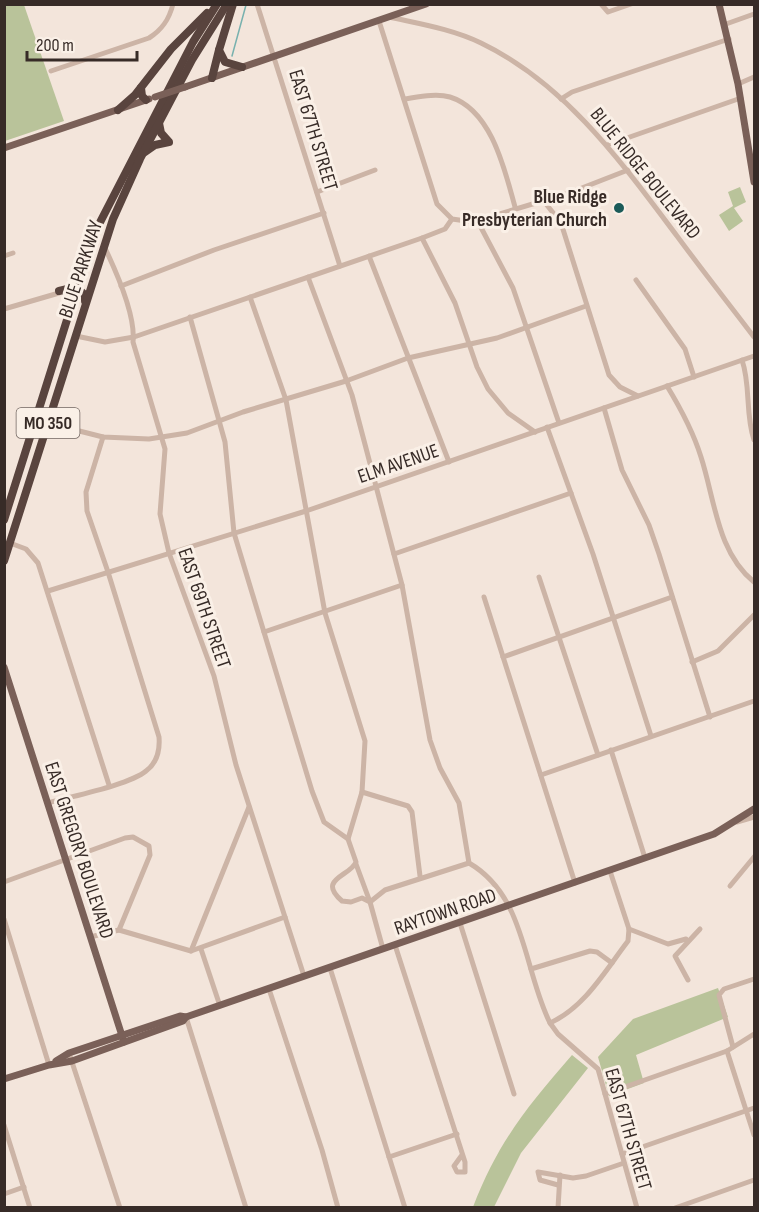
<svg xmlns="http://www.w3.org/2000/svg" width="759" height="1212" font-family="'Sofia Sans Condensed',sans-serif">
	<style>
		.green { fill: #b9c39a }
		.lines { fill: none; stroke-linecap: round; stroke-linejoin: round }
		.stream { stroke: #78b1ae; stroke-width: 1.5 }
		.minor { stroke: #ccb4a6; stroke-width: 5 }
		.major { stroke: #7a6058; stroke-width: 7 }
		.highway { stroke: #59443e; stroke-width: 8 }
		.major-bridge { stroke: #7a6058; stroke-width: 7 }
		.poi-dot { fill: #1b5b59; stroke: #faf0e7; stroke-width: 2 }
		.labels { text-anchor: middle; stroke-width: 6; stroke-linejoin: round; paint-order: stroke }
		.shield { fill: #faf0e7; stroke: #726661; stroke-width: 1.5 }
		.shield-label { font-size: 18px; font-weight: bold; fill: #372b27 }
		.street-label { font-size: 20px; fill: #372b27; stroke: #faf0e7 }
		.poi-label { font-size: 20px; font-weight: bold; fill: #372b27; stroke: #faf0e7; text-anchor: end }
	</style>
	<rect width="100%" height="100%" fill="#f3e5db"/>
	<g class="green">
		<polygon points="4,5 24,5 64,121 5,141"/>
		<polygon points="740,187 746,202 734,208 743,221 729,231 719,215 733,206 728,192"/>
		<polygon points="718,988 728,1017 636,1055 644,1083 609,1096 598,1057 633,1019"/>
		<path d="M572,1055L588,1068L521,1153L494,1207H473C498,1142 527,1107 572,1055Z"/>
	</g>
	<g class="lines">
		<polyline class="stream" points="232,56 246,5"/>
		<g class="minor">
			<polyline points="257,4 340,266"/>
			<polyline points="601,4 608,12 631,4"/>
			<path d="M389,17C420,24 452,29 481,43C566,84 622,163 677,236C702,270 729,304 754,337"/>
			<polyline points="379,21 437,204 452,219 473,222 569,193 628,170"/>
			<polyline points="726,24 754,14"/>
			<path d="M51,71L149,38C162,30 169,20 173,4"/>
			<polyline points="738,84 754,77"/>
			<path d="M404,99C418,97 436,93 450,97C492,110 505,171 515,207"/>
			<polyline points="561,99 572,92 729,39"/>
			<polyline points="607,145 741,98"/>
			<polyline points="317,192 375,170"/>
			<polyline points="543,200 561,223 609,375 620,387 638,396"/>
			<polyline points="477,220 513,288 559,423"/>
			<polyline points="422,238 455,303 477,367 488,389 508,413 535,432"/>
			<path d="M104,246C116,271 136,315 133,342L165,449L160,514L169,553L214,676L236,765L304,976"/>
			<polyline points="4,256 13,253"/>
			<polyline points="369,256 449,462"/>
			<path d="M308,277L352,395L402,585L430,740L440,768L459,803L469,863C526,896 523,969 550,1023L558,1034L598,1069L637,1208"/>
			<polyline points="636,280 685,349 694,377"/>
			<polyline points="121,286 214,250 324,213"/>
			<polyline points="250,297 286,400 325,613 365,741 362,792 348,839"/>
			<polyline points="4,309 59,293"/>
			<path d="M190,317L225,442L234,533L312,791L324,822L348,839L356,862C351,876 316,879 342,901L351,902L362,898L370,902L383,949"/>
			<polyline points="76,336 105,342 134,337 422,238 445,229 452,219"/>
			<path d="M742,360C751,386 745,414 754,440"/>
			<path d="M667,386C681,409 693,431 701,457C715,500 717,552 754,582"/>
			<polyline points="604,408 622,470 649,525 659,554 710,717"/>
			<polyline points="36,420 103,437 149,439 187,433 243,412 346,381 408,358 497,338 586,306"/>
			<polyline points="547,427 593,554 651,736"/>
			<polyline points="10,543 26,549 38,563 109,785"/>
			<polyline points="394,554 571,493"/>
			<polyline points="539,577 598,755"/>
			<polyline points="48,591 306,511 754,356"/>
			<polyline points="484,597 575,883"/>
			<polyline points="264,632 402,585"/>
			<polyline points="503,657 672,597"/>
			<polyline points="692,662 718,651 754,615"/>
			<polyline points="611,750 645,858"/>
			<polyline points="541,775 754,701"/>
			<polyline points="362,792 408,806 412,812 420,876"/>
			<path d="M48,803C72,796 129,785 146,771C157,763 160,750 159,737L108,572L87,511L86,492L103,437"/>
			<polyline points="737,822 754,817"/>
			<polyline points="356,864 370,902 385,890 469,863"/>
			<polyline points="4,882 125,838 133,837 149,846 150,855 119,930"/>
			<polyline points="730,886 754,857"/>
			<polyline points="4,919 49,1065"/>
			<polyline points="460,923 514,1094"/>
			<polyline points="629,929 668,944 686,939"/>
			<polyline points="90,937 119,930 191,951 285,917"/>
			<polyline points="395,945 465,1162 465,1172 457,1172 454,1166 462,1155"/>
			<polyline points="201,949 220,1006"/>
			<polyline points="191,951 249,807"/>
			<polyline points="330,968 405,1208"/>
			<polyline points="531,969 590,951 597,952 612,963"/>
			<polyline points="688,980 675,956 700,929"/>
			<polyline points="269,989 322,1150 338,1208"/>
			<polyline points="186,1017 246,1208"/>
			<path d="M550,1023C585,1007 605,971 628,941L629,929L610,871"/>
			<polyline points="733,1047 719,995 724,989 754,979"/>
			<polyline points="727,1051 754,1135"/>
			<polyline points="69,1053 120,1208"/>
			<polyline points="605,1094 727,1051 754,1034"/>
			<polyline points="4,1125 30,1208"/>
			<polyline points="622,1154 754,1108"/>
			<polyline points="389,1157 457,1134"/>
			<polyline points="558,1185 540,1180 538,1172 573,1178 586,1176 624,1163"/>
			<polyline points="4,1194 24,1187"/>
			<polyline points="558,1208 560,1175"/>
			<polyline points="675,1208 754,1180"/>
		</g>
		<g class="major">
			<polyline points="719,4 738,84 754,182"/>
			<polyline points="185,87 426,4"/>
			<polyline points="4,148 149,99"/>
			<polyline points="4,667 124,1042"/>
			<polyline points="56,1061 69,1053 180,1016 186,1017"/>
			<polyline points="4,1079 49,1065 72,1061 183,1021 186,1017 714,834 754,809"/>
		</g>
		<g class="highway">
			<polyline points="233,4 219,50 225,62 242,67"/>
			<polyline points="212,78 219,50"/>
			<polyline points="141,88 142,96 146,100"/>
			<polyline points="118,110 135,95 171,49 207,13"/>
			<polyline points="145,152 155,145 169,142 161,133 159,123"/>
			<polyline points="59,291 76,287 85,295 85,301"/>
			<polyline points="4,520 94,234 193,42 217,4"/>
			<polyline points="4,561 113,219 140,159 192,60 227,4"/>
		</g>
		<polyline class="major-bridge" points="155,97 185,87"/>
	</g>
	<circle class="poi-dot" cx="619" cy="208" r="6"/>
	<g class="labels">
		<rect class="shield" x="16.5" y="408" width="63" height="30" rx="4.5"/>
		<g class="shield-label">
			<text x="48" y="429">MO 350</text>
		</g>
		<g class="street-label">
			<text transform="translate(314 130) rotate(73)" y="7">EAST 67TH STREET</text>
			<text transform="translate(646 173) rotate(51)" y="7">BLUE RIDGE BOULEVARD</text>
			<text transform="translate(80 269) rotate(-72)" y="7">BLUE PARKWAY</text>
			<text transform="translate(398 463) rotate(-19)" y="7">ELM AVENUE</text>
			<text transform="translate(205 608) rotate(71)" y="7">EAST 69TH STREET</text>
			<text transform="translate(80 850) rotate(72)" y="7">EAST GREGORY BOULEVARD</text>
			<text transform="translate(445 911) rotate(-19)" y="7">RAYTOWN ROAD</text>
			<text transform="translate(629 1129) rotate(74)" y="7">EAST 67TH STREET</text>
		</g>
		<g class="poi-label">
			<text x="607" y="203">Blue Ridge<tspan x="607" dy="23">Presbyterian Church</tspan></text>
		</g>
	</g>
	<rect width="759" height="1212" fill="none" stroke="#372b27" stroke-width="12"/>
	<path d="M27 51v9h110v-9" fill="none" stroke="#372b27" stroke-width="3"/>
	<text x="36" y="51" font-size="18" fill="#372b27" stroke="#faf0e7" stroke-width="4.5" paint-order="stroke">200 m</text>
</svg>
